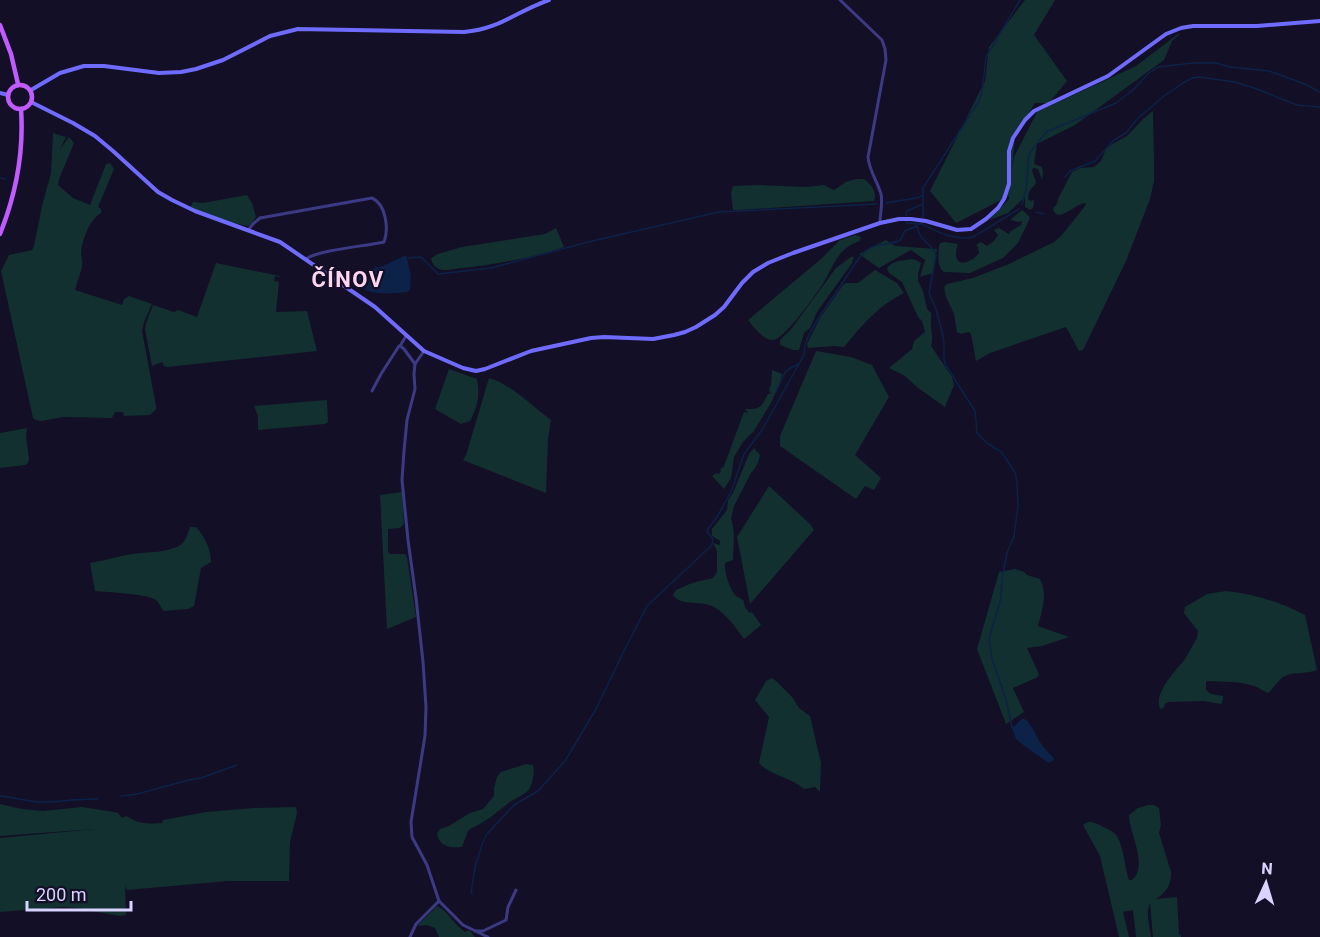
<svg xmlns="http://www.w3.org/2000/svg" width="1320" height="937" font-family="Roboto,sans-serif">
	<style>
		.green { fill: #12302f }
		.water { fill: #0c2248 }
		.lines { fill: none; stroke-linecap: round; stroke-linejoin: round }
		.stream { stroke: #0c2248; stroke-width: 1.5 }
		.street { stroke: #3d3a85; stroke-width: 3 }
		.secondary { stroke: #6f6bff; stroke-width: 4 }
		.primary { stroke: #c25bff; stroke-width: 4.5 }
		.labels { text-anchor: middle; stroke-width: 4.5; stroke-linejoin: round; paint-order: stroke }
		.district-label { font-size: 22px; font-weight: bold; letter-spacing: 1.5px; fill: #ffd6f0; stroke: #130f26 }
	</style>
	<rect width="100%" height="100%" fill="#130f26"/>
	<g class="green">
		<path d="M1025,0H1055L1034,35L1067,81L1049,103H1035L1015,136L1012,170L1014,157L1037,112L1136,66L1178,34H1180L1172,41L1164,60L1075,125L1037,144L1034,164L1042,167L1043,172L1042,180L1038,169L1033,168L1032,171L1036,182L1035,185C1030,189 1028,193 1028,199L1031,201L1034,200C1034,205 1034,208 1030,210L1025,207V197L1008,213L989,220L1009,199V196L956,223L930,191L985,81L989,47Z"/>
		<path d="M1153,111L1154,164V181L1150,199L1126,261L1083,350L1079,351L1066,327L990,353L976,361L971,334L969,332L961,334L957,332L954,314L946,297L944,287L947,284L973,278L1009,264L1054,242L1062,235L1085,206L1086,203C1077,203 1069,214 1058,215L1054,212L1053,208L1057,204L1058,199L1072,172L1080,168L1094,167L1101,161L1106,149L1112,144L1127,136L1143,119Z"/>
		<path d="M53,133L66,137L60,149L69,137L74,143L59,179L58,185L73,198L90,205L106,164L110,163L114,169L98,207L101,209V213C90,219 82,240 81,253C81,258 83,262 82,267C80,275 77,282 75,290L122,305L124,299L129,296L152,304L144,322L142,331L156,406V409L150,415L124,416L123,412H115L112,418L63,417L42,421L36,420L33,418L1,271L9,255L32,250L34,246L42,206L51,173Z"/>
		<path d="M856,179H864C872,185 877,192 874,201L738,210H733L731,193L733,186L758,185L806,187L824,185L834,190L846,182Z"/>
		<polygon points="247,195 252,203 256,217 252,223 248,226 232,223 190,208 193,202 203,203"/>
		<path d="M1022,210L1026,213L1030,218L1018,243L1003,258L970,273L944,272C936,266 939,254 939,246L940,243L945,242L958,244C950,267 968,267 979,253L978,247L976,245L981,242L987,246L994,241L998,235L994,230L999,228L1009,234L1011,231L1021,225L1022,221L1018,222L1010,220Z"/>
		<path d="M556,228L564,247C533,258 496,264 462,268C456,268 445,272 439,269C434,267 432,263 431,258L438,254L462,247L545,234Z"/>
		<path d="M855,235L861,237L860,241C854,243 848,246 844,250C835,258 830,272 824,282C818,292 784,340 773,340C765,341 753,327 748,320L821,259L840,240Z"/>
		<polygon points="886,240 895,246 937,249 933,273 920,277 925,260 911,250 879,268 859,254"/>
		<polygon points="851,257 854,257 852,263 817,312 810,328 804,333 799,350 793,350 780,345 780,340 792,328 836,268"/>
		<path d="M911,259L916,260L921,263L918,274V281L923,291L927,309L931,313C932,318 930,322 931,327C932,335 933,339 931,346L952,377L954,385L945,407L918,388L905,376L889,368L912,349L914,341L925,332L922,321L918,317L902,282L889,273L887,269C891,260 902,261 911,259Z"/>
		<polygon points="216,263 280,276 280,277 275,276 274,281 279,282 276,312 307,311 317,351 167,367 164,366 162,362 152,366 145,329 146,323 153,305 174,312 178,310 197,317"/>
		<path d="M875,270L897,283L904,293C879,305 861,326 844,347L834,346L808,348L807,344L820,318L843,285L846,283H858Z"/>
		<polygon points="816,351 851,357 872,365 889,397 855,455 881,478 874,490 865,486 856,499 780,446 780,436"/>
		<path d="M449,369L477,379C480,395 478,406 470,421L461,424L435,409Z"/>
		<path d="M772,370L782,374L780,383L771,403L754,431L743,442L734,457L731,478L724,489L712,476L716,473L719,474L721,471L720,470L724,466L744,412L748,413L745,409C762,409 760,408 768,394H771L769,390L771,384Z"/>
		<path d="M489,378C511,384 533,407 551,420L548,439L546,493L463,460L466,455Z"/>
		<polygon points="327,400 328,422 325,424 258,430 258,416 254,406"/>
		<polygon points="27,428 26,436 29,459 28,463 25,465 0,468 0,433"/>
		<path d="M754,448L760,455C759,462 756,468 751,473L734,506L731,519C736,532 733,547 733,560L725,563C724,572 730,590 736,596C738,597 743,600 744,601C743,606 747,610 750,613L752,612L761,625L744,639C736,628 727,614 714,607C702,600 681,607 673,595L676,590L692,583L713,578L717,572V551L713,543L720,545V541L712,536V529L727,510L728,500L733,493L749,454Z"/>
		<polygon points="769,486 810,524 814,530 750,604 737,537"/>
		<polygon points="402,492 404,524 400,528 388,529 388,552 390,554 405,554 407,557 416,617 387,629 380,495"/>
		<path d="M190,527H196C205,537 211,549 211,562L201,568L194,606L188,609L164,611C160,608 160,603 156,600C149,594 106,592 95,591L90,563C104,561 118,556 132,554C147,552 169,553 182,544C186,540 188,533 190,527Z"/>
		<path d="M1015,569L1024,572L1027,575L1040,579C1048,595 1042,610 1038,626L1069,637L1042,646L1027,648L1039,674L1038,677L1013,688L1024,712L1006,724L977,649L999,572Z"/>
		<path d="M1226,591C1254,594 1280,602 1305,615L1317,670C1307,674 1296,672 1287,675C1279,678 1275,687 1268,693C1263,691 1260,688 1254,686C1240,681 1223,682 1208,681L1206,682V690L1211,694L1223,696V699L1221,704L1204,701L1169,702L1166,703L1163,708L1160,709C1154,694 1172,674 1182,663C1188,656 1192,646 1197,638L1198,631L1184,613L1185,607L1207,594Z"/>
		<path d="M772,678L776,681L793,698L799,708L810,716L821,763L820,792L815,787L804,789C790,777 769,775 759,763L769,717L755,700L766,681Z"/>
		<path d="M526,764L533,765C535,771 533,781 530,788C526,794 516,798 510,802C497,812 486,822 470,829L468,831L462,847C450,848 440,847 437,834L440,829L449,826L470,813L483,809L494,796V788L497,777L501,772Z"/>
		<path d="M0,804L22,809L43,811L82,807L114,812L118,813L122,818L126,816C140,824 146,824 162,823L163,820L206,812L254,808L296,807L297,813L290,842L289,881H228L127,890L125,886L126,915L120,916L91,911L88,909L86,910L81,908L63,907L0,912V838L95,829L0,836Z"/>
		<path d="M1148,805H1154L1159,808L1161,825L1159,833L1171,872C1172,885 1165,893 1156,899L1177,897L1179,935L1181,934V937H1153L1150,903C1145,913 1150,926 1151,937H1136L1133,910L1123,912L1129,937H1119L1100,856L1083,825C1088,820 1093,822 1100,825C1105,828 1113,831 1116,835C1123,844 1125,866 1128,877L1129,880H1132C1149,866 1129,833 1129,815L1138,808Z"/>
		<path d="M437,906C449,912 454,925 465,932L469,930L475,937H439L435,928L427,925L417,926Z"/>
	</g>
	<g class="water">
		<path d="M406,255L411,275L410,290L407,292C396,293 379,295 368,291C362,288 358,283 353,279L352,276L355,273L383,266Z"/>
		<path d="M1023,718C1032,723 1034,733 1040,742C1044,748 1048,752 1053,757L1054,760L1049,763L1047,762L1019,742L1016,739L1012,728Z"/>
	</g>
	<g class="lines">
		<g class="stream">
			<polyline points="1065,177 1070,171 1095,161 1113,141 1127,132 1137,119 1164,96 1183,83 1192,78 1199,77 1235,82 1257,89 1297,105 1320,107"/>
			<polyline points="0,178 6,179"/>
			<polyline points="886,203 916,198 922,196"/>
			<polyline points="1022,205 1026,190 1029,154 1046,132 1116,103 1133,90 1149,73 1158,67 1193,63 1216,63 1230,67 1269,71 1305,84 1320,92"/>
			<path d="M1019,209L973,237C955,241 938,232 921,224L923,217V188L979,101L982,92L986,57L1020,0"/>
			<polyline points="1036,212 1044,214"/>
			<polyline points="906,216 907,211 923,204"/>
			<polyline points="906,222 906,223 920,224"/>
			<path d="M916,224C918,230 919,235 923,239C928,245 934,247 936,255L929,293L936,309L943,336L944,343V359L945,364L975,411L977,433L987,443L1001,452L1005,457L1015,473L1017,482L1018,506L1014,536L1007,553L1002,578L1001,598L989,639L992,659L1006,699L1012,728"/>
			<polyline points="408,258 421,257 438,274 491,268 592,241 719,212 877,204"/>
			<path d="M776,392C785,375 780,372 799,364"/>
			<path d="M0,796C14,797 28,802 42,802C61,802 79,798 98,799"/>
			<polyline points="121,796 137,794 189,780 201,778 237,765"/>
			<path d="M472,894L471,893L475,867L483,842L487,834L514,805L538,791L565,761L596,709L623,653L647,606L712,545L713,539L708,533L707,530L717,517L731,492L744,454L762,430L804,355C805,351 804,346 806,342C815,319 832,300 845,279C852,269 857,258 867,250C878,241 896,246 901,239C903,236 903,233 905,231L917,226"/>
		</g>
		<g class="street">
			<path d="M840,0L882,40L885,49L886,60L868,157C869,170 877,181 881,194C883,203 880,214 880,223"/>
			<path d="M248,230L253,224L260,218L372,198C386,204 389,229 384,242C367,246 318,250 306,259"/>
			<polyline points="406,336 400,346 404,349 415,364 414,374 415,389 407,420 404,451 402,480 408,540 416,598 423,662 426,707 425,736 411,822 412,837 427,865 439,901 416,924 410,937"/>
			<polyline points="415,364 424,351"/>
			<polyline points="372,391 381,374 399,346"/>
			<polyline points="439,901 463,925 488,937"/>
			<polyline points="475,931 483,931 506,920 508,907 516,890"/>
		</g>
		<g class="secondary">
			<path d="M31,90L60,73L84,66H104L159,73L181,72L196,69L223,60L270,36L298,29L464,32C500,29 517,11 549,0"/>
			<polyline points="0,93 8,95"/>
			<polyline points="31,102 73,123 95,136 113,151 158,192 172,200 195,211 280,242 375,307 424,351 463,368 476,371 485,369 531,351 591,338 604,337 653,339 674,335 685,332 696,327 715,315 724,307 742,283 753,272 768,263 793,253 880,223 899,219 911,219 926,221 957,230 971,229 986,219 998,208 1004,199 1009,184 1009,151 1013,138 1025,120 1034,111 1108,76 1166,34 1181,28 1193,26 1257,26 1320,21"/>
		</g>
		<g class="primary">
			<polyline points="0,25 11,54 18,84"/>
			<circle cx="20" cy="97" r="12"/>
			<path d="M0,234C16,194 24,152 21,109"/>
		</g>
	</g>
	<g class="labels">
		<g class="district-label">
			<text x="348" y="287">ČÍNOV</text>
		</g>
	</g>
	<g transform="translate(1266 883) rotate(4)" stroke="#130f26" stroke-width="4.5" paint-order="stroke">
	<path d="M0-4.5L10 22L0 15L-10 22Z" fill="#d9d4ff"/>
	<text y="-9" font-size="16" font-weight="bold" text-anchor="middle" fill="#d9d4ff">N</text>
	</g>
	<path d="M27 901v9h104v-9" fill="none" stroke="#d9d4ff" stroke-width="3"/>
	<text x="36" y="901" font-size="18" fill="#d9d4ff" stroke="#130f26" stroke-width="4.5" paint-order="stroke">200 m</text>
</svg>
